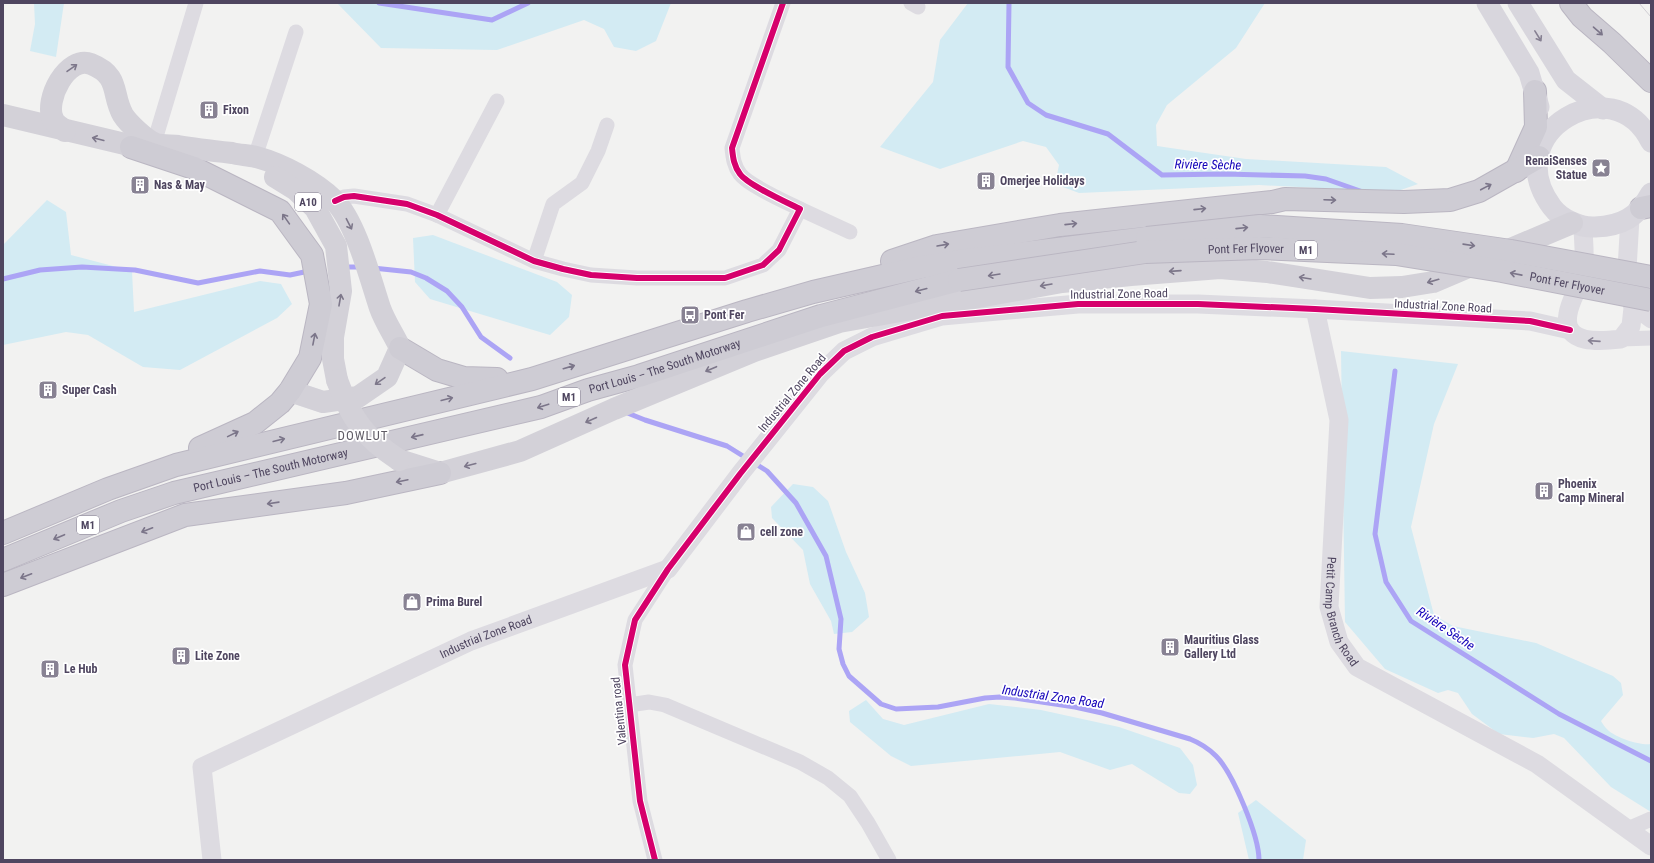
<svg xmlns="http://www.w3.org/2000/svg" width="1654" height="863" font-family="'Roboto Condensed',sans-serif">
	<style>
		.green { fill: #d3ebf3 }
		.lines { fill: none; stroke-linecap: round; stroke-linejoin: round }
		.stream { stroke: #aca4f5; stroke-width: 5 }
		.trunk-casing { stroke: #bab6c2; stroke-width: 24 }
		.minor { stroke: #dddbe1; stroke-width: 15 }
		.tertiary { stroke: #dddbe1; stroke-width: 19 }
		.secondary { stroke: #d8d6dd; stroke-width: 21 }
		.primary { stroke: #d3d1d8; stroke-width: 22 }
		.trunk { stroke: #ceccd4; stroke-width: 22 }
		.tram { stroke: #d1cfd4; stroke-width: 1 }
		.trunk-bridge-casing { stroke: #bab6c2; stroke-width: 24; stroke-linecap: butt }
		.primary-bridge { stroke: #d3d1d8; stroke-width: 22 }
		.trunk-bridge { stroke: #ceccd4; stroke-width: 22 }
		.cycleway-casing { stroke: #fff; stroke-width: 8 }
		.cycleway { stroke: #d6006c; stroke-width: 6 }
		.oneway { stroke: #7b7589 }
		.oneway2 { stroke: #868092 }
		.oneway3 { stroke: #7d778a }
		.oneway4 { stroke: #888294 }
		.labels { text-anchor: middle; stroke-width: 3.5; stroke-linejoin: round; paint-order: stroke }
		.shield { fill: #fff; stroke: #847e90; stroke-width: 1 }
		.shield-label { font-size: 11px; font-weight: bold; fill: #4f4660 }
		.poi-label { font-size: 12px; font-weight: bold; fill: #4f4660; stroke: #fff; text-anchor: start }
		.street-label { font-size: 12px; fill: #4f4660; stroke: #fff }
		.water-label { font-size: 13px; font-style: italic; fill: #1200b9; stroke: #fff }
		.neighbourhood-label { font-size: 13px; letter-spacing: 1px; fill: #605c66; stroke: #fff }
	</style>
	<rect width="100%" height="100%" fill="#f2f2f1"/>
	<g class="green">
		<polygon points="34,3 64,3 56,57 30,51 35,24"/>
		<polygon points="337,3 671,3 656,41 636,51 614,47 604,29 584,20 497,50 381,48"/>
		<polygon points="968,3 1265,3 1236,48 1167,105 1156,125 1157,146 1246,159 1386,167 1418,184 1395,192 1259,185 1079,193 1055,184 1059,165 1046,147 1023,141 940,169 880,147 933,82 940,40"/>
		<polygon points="47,200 66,212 71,255 132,271 134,312 260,281 281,284 292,304 277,318 180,370 143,367 88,335 66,332 3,345 3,245"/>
		<polygon points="433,235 557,282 572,295 569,317 550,335 430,299 415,282 413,238"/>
		<path d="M1341,351L1458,364L1434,424L1411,527L1434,615L1453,626L1536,643L1613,676L1621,683L1623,695L1601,721C1603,724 1605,728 1609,731C1617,738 1641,746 1651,744V812L1611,787L1564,738L1554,734L1533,738L1499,734L1472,714L1458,693L1448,690L1438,693L1385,669L1345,622Z"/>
		<polygon points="793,484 813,487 828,501 846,552 865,593 869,617 852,632 834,634 831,621 810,584 803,550 772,518 771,507"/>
		<polygon points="866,700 883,719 904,725 989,704 1041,710 1119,727 1180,748 1193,765 1197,785 1190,794 1179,793 1132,764 1110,770 1060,752 911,766 891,756 850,722 849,711"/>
		<polygon points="1256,800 1306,840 1303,860 1249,860 1238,813"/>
	</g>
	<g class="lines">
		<g class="stream">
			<polyline points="379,3 492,20 528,3"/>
			<polyline points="1009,3 1008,67 1028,103 1046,115 1108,134 1162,175 1225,174 1305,176 1326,179 1363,192"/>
			<polyline points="343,267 361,267"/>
			<polyline points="373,268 411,272 426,278 447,291 462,307 481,337 510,358"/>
			<polyline points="3,279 40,270 82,267 135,270 198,283 260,271 290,275 309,271"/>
			<polyline points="1395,371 1375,534 1386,582 1411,621 1559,714 1651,761"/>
			<path d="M625,412L645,420L727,446L767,471L796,503L826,556L841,619L839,649L843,664L849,676L881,704L896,709L938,707L985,698L1000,697L1015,698L1075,707L1102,713L1190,739C1200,743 1208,748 1216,756C1233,773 1259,836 1259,860"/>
		</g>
		<g class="trunk-casing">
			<g id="trunk">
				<polyline points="1571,3 1582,17 1612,43 1651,81"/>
				<polyline points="131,147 194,168 280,211 312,255 321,304 310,358 290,391 280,403 255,423 200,448"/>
				<polyline points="1516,171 1536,127 1535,91"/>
				<polyline points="1641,208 1651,206"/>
				<polyline points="892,261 937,246 1060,225 1272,202 1285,199 1404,202 1450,200 1479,191 1539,157"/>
				<polyline points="400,348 437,370 464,378 497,379"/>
				<polyline points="3,533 108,489 176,465 532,379 747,311 813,292 922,267 959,261 1147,238"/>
				<path id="s3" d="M3,560L121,511L174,493L541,407L588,390L639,376L821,316L959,280"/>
				<polyline points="3,585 185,515 346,493 440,473"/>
			</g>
		</g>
		<g class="minor">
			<polyline points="911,3 918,7"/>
			<polyline points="154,143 196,3"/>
			<polyline points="255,157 296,32"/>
			<path d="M335,201L344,197L354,196L407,204L437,215L534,261L563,269L591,275L637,278H725L763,265L779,250L800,209C786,202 748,185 740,174C734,166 733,158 732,148L783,3"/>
			<polyline points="800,209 850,232"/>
			<polyline points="437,215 497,101"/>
			<polyline points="534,261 553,204 582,183 598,151 607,125"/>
			<polyline points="1633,308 1651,321"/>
			<polyline points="1621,339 1651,338"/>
			<polyline points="629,705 649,702 665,705 800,762 828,778 850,796 868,823 889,860"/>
			<polyline points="1628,829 1651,819"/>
			<polyline points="655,860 640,801 625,665 635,620 668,569"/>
		</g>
		<g class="tertiary">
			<path d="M1583,225C1583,237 1586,264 1583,274C1579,288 1570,300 1568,314C1562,346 1603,341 1621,339L1631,326L1633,308L1628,284L1627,269L1630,218"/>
			<path id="s1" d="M1315,309L1339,420L1329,607L1339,642L1357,667L1537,764L1651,846"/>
			<path id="s2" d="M212,860L202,767L471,641L668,569L740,474L820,374L844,351L872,337L942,316L1078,304H1198L1315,309L1530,321L1570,330"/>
		</g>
		<g class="secondary">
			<polyline points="1487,3 1529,73 1539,107"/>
			<polyline points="1518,3 1566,80 1603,109"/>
			<path d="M1651,142C1614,65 1496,132 1552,207C1561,219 1580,228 1595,227C1622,226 1638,217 1651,193"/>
		</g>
		<g class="primary">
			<polyline points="3,115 150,150"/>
			<path d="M65,131C61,127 55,124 53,119C44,100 67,55 91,64C121,76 111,94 123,115C128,123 145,139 154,143C160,146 171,145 178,146C196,149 214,151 232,153C239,155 248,155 256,157C282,164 314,181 334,200C356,222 370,278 380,308C385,322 394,335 400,348L387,377L358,397L323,402L290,391"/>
			<polyline points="275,177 296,190 315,208 336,246 341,291 333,337 333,359 337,380"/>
			<polyline points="399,460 440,473 520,451 614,409 754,351 839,322 1062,282 1131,275 1220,268 1267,272 1370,288 1402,287 1433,282 1572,223"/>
		</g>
		<use href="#trunk" class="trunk"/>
		<polyline class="tram" points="1639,3 1651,17"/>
		<g class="trunk-bridge-casing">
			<g id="trunk-bridge">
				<polyline points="1147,238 1260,226 1402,235 1511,251 1651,277"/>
				<path id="s4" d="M959,280L1145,252L1259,248L1396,254L1502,271L1651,300"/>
			</g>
		</g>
		<path class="primary-bridge" d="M337,380C351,419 365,438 399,460"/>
		<use href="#trunk-bridge" class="trunk-bridge"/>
		<g class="cycleway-casing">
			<g id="cycleway">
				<path d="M335,201L344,197L354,196L407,204L437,215L534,261L563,269L591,275L637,278H725L763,265L779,250L800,209C786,202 748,185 740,174C734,166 733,158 732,148L783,3"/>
				<polyline points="655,860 640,801 625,665 635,620 668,569 740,474 820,374 844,351 872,337 942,316 1078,304 1198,304 1315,309 1530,321 1570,330"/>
			</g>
		</g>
		<use href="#cycleway" class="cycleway"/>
	</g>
	<defs><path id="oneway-shaft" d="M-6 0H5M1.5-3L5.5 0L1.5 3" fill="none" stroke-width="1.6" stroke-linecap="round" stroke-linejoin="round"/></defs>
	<g class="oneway">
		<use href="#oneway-shaft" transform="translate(1598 31) rotate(41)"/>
		<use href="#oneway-shaft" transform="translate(1486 187) rotate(-28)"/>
		<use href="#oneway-shaft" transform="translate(1330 200) rotate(2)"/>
		<use href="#oneway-shaft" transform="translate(1200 209) rotate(-6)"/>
		<use href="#oneway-shaft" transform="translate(286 219) rotate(-125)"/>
		<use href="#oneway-shaft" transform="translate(1071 224) rotate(-6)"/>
		<use href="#oneway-shaft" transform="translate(1242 228) rotate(-6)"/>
		<use href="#oneway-shaft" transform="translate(943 245) rotate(-10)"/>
		<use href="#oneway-shaft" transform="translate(1469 245) rotate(8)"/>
		<use href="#oneway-shaft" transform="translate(1388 254) rotate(-177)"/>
		<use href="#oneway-shaft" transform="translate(1516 274) rotate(-169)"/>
		<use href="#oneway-shaft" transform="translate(994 275) rotate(171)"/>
		<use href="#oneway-shaft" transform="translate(921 290) rotate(165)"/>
		<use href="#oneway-shaft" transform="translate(314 339) rotate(-79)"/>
		<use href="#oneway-shaft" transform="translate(569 367) rotate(-16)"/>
		<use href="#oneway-shaft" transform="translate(447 399) rotate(-14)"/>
		<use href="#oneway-shaft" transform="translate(543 406) rotate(162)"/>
		<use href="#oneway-shaft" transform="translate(233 434) rotate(-26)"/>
		<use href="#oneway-shaft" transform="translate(417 436) rotate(167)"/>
		<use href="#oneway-shaft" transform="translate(279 440) rotate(-14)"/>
		<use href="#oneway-shaft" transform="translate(402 481) rotate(168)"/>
		<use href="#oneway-shaft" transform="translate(273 503) rotate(172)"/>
		<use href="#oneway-shaft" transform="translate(147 530) rotate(159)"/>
		<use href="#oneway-shaft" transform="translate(59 537) rotate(157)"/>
		<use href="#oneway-shaft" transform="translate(26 576) rotate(159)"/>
	</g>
	<use class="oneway2" href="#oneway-shaft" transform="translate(1538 36) rotate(58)"/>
	<g class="oneway3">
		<use href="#oneway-shaft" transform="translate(72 68) rotate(-35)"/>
		<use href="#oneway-shaft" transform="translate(98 139) rotate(-166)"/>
		<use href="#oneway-shaft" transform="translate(349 224) rotate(63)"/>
		<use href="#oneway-shaft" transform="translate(1175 271) rotate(176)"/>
		<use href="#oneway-shaft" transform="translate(1305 278) rotate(-171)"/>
		<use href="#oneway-shaft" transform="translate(1433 281) rotate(164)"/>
		<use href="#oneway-shaft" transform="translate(1046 285) rotate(170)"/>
		<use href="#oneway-shaft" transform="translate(340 300) rotate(-80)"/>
		<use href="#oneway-shaft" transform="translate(711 369) rotate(157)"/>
		<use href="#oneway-shaft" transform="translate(380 381) rotate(145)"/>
		<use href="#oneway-shaft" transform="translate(591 420) rotate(156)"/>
		<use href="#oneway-shaft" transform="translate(470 465) rotate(165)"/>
	</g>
	<use class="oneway4" href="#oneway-shaft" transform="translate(1594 341) rotate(-176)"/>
	<defs>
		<g id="building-square" transform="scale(1)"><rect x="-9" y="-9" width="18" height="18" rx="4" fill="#888293" stroke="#fff"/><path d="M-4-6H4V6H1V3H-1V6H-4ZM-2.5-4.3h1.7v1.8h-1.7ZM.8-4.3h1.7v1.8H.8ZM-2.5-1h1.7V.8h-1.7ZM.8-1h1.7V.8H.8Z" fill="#fff"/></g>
		<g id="sight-square" transform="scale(1)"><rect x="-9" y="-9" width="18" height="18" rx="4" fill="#888293" stroke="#fff"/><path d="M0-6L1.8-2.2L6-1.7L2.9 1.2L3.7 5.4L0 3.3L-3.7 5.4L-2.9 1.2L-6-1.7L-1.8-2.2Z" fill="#fff"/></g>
		<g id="bus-square" transform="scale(1)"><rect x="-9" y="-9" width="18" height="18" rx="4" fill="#888293" stroke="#fff"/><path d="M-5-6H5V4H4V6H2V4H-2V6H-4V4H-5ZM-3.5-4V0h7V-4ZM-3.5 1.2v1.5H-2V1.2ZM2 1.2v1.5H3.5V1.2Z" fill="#fff"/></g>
		<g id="shop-square" transform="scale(1)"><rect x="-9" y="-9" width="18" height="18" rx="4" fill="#888293" stroke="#fff"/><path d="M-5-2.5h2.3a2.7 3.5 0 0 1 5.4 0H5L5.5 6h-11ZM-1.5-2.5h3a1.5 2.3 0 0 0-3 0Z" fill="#fff"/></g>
	</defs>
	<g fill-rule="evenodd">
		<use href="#building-square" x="209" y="110"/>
		<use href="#sight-square" x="1601" y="168"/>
		<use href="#building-square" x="986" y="181"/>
		<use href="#building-square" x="140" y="185"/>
		<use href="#bus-square" x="690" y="315"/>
		<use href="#building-square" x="48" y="390"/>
		<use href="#building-square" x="1544" y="491"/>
		<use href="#shop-square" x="746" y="532"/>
		<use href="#shop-square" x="412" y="602"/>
		<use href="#building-square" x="1170" y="647"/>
		<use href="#building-square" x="181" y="656"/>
		<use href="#building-square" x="50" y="669"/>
	</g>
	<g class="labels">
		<g class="shield">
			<rect x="295" y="193" width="26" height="18" rx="3"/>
			<rect x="1295" y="241" width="22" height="18" rx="3"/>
			<rect x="558" y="388" width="22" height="18" rx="3"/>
			<rect x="77" y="516" width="22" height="18" rx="3"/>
		</g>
		<g class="shield-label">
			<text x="308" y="206">A10</text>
			<text x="1306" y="254">M1</text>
			<text x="569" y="401">M1</text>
			<text x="88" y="529">M1</text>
		</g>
		<g class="poi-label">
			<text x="223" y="114">Fixon</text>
			<text x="1587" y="165" text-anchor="end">RenaiSenses<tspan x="1587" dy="14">Statue</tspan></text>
			<text x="1000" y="185">Omerjee Holidays</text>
			<text x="154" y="189">Nas &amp; May</text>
			<text x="704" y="319">Pont Fer</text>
			<text x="62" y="394">Super Cash</text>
			<text x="1558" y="488">Phoenix<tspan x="1558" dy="14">Camp Mineral</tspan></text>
			<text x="760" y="536">cell zone</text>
			<text x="426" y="606">Prima Burel</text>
			<text x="1184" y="644">Mauritius Glass<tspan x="1184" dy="14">Gallery Ltd</tspan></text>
			<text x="195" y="660">Lite Zone</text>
			<text x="64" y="673">Le Hub</text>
		</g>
		<g class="street-label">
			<text dy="4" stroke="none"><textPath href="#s4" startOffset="289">Pont Fer Flyover</textPath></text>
			<text dy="4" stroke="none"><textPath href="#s4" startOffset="613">Pont Fer Flyover</textPath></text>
			<text transform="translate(1119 294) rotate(-1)" y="4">Industrial Zone Road</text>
			<text transform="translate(1443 306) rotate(3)" y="4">Industrial Zone Road</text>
			<text dy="4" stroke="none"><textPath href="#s3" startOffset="691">Port Louis – The South Motorway</textPath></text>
			<text transform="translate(792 393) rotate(-50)" y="4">Industrial Zone Road</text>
			<text dy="4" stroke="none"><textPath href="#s3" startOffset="283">Port Louis – The South Motorway</textPath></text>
			<text dy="4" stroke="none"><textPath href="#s1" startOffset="308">Petit Camp Branch Road</textPath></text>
			<text dy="4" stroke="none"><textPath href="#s2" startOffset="406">Industrial Zone Road</textPath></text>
			<text transform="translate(619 711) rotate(-96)" y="4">Valentina road</text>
		</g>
		<g class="water-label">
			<text transform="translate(1208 164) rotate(1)" y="5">Rivière Sèche</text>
			<text transform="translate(1446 628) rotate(34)" y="5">Rivière Sèche</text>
			<text transform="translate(1053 696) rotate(8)" y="5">Industrial Zone Road</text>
		</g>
		<g class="neighbourhood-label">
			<text x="363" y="440">DOWLUT</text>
		</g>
	</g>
	<rect width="1654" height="863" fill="none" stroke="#4f4660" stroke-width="8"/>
</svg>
